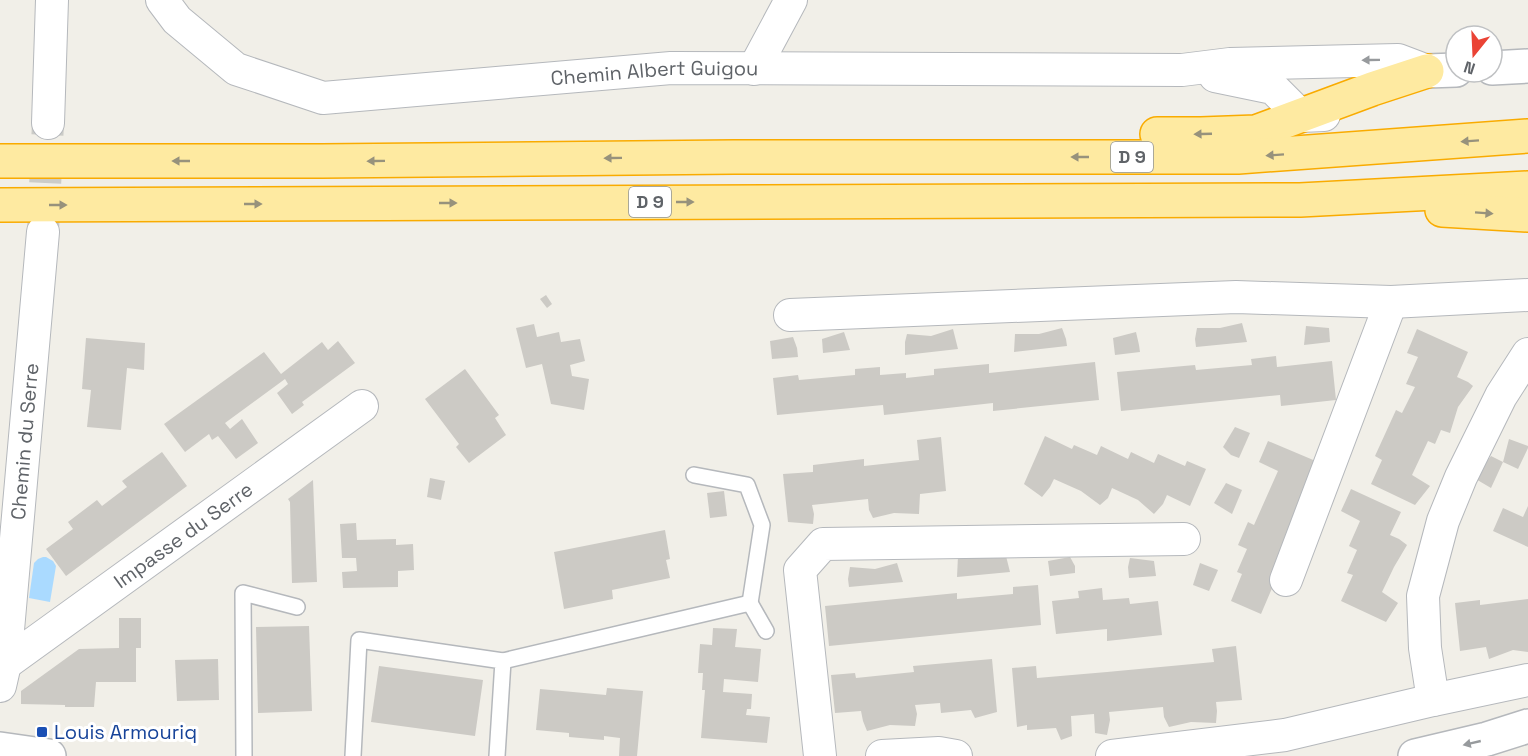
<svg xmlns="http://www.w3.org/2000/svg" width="1528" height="756" font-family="'Space Grotesk',sans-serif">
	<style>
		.water { fill: #aadaff }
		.building { fill: #cccac5 }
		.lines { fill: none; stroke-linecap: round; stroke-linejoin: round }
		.minor-tunnel { stroke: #ccccc8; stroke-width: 32; stroke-dasharray: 32 16; stroke-linecap: butt }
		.service-casing { stroke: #b5b8bc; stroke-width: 18 }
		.minor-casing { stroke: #b5b8bc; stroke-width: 34 }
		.tertiary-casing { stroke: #b5b8bc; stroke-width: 36 }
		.trunk-casing { stroke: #f9ab00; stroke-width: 36 }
		.service { stroke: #fff; stroke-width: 15 }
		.minor { stroke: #fff; stroke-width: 32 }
		.tertiary { stroke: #fff; stroke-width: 33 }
		.trunk { stroke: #feeaa1; stroke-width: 33 }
		.oneway { fill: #979a9d }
		.oneway2 { fill: #97927c }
		.transit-dot { fill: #1a4fb4; stroke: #fff; stroke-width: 2 }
		.labels { text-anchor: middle; stroke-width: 6; stroke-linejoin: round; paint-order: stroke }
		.shield { fill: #fff; stroke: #8f9295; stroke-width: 1.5 }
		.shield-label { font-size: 18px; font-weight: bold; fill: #5f6368 }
		.street-label { font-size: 20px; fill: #5f6368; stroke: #fff }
		.transit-label { font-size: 20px; fill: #164399; stroke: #fff; text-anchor: start }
	</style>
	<rect width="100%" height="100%" fill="#f1efe8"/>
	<polygon class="water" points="43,557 46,557 53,561 56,566 50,602 29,598 34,563 38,559"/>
	<g class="building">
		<polygon points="546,295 552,304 547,308 540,299"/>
		<polygon points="1242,323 1247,342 1196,347 1195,339 1197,328 1220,328"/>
		<polygon points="534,324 537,337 559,332 561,342 580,339 585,361 570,365 572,376 589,379 584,410 551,404 542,364 526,368 516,328"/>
		<polygon points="1306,326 1329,328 1330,342 1304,345"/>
		<polygon points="1062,328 1066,339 1067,346 1014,352 1015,334 1039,334"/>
		<polygon points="953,329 958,349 905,355 905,342 907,334 931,336"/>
		<polygon points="1417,329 1468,352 1457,377 1468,382 1473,386 1458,407 1450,433 1441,430 1435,444 1428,441 1412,475 1430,486 1415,505 1371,484 1382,460 1375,456 1396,410 1402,413 1415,387 1406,384 1418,357 1407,353"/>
		<polygon points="844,332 850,350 823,353 822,339"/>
		<polygon points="1136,332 1139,345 1140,352 1115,355 1113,338"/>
		<polygon points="793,337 797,348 798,357 772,359 770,341"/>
		<polygon points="86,338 145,343 144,370 127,368 121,430 87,427 91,390 82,389"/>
		<polygon points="338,341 355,363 302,402 304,405 292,414 277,393 288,384 285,379 225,423 230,429 242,419 258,443 236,459 218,436 212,440 209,434 185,452 164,424 264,352 281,374 322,342 328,350"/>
		<polygon points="1276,356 1277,367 1332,361 1336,400 1281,406 1280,395 1121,411 1117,372 1195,365 1196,370 1252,365 1251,359"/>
		<polygon points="1095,362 1099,400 993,411 993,403 884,415 883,405 777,415 773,378 798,375 799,380 855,375 855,369 880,367 880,375 906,373 906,378 934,375 934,369 989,364 989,373"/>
		<polygon points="465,369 499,415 495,418 506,435 469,463 456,447 459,444 425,399"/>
		<polygon points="1235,427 1250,433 1239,458 1231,455 1223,447"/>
		<polygon points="1045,436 1072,449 1074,445 1097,455 1101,446 1128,459 1131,452 1154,463 1158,454 1185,466 1187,461 1206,469 1190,506 1167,495 1163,504 1154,514 1138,500 1112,488 1108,498 1100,505 1081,491 1054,479 1050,487 1042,497 1024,484"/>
		<polygon points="941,437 946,491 920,494 919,514 894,513 873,518 869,510 868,499 812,505 814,514 813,524 788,522 783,474 813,472 813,465 864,459 864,466 919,460 917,440"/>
		<polygon points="1509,439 1528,446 1528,448 1518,469 1503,462 1491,488 1474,478 1491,456 1503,462"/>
		<polygon points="1268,441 1318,462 1275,562 1282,565 1261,614 1231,601 1242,574 1237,572 1247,549 1238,545 1248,522 1254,525 1278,471 1259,462"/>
		<polygon points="162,452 187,486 66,576 46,549 73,529 68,522 97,500 102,506 127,487 122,481"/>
		<polygon points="430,478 445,481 441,500 427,497"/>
		<polygon points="313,480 317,582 292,583 290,502 288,499"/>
		<polygon points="1226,483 1242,490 1232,514 1214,503"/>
		<polygon points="1351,489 1401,512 1390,535 1399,539 1407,545 1394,567 1382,592 1398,603 1386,622 1341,601 1353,575 1347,573 1357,550 1349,546 1360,521 1341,511"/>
		<polygon points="724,491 727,516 710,518 707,493"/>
		<polygon points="1528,506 1528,547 1493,531 1503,508 1523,517"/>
		<polygon points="356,523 357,540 396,539 396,545 413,544 414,570 398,571 398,587 343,588 342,572 357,571 356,558 342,558 340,524"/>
		<polygon points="665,530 670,559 666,560 670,578 612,590 613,599 564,609 554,552"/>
		<polygon points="1005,552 1010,572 957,577 958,556"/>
		<polygon points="1070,557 1075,566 1075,573 1050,576 1048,561"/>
		<polygon points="1130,558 1154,561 1156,576 1129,578 1128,567"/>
		<polygon points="897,563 903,582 849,587 848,579 850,567 875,569"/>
		<polygon points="1200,563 1218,570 1209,591 1193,585"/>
		<polygon points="1038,585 1041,625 829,646 825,606 957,593 957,599 1013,594 1013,587"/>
		<polygon points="1102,588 1103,600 1129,598 1130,604 1158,601 1162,635 1107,641 1107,629 1056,634 1052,601 1079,598 1078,591"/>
		<polygon points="1528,599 1528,652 1513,650 1489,659 1486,647 1460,651 1455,603 1480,600 1480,605"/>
		<polygon points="119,618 141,618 141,648 136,648 136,682 96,682 94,707 65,707 65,705 21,704 21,691 79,649 119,648"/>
		<polygon points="309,626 312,711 258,713 256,627"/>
		<polygon points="713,628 737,629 735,647 761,649 758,682 724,679 723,692 752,694 751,709 747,709 746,715 770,717 767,743 701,738 705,690 702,690 703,673 698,673 700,644 712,645"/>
		<polygon points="1236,646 1242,700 1216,702 1217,711 1216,723 1191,722 1169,727 1164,717 1163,707 1109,712 1110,720 1107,735 1095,733 1094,714 1071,716 1072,736 1061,740 1056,728 1027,730 1027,725 1017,727 1012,668 1036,666 1037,678 1107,672 1214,662 1212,649"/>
		<polygon points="218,659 219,700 177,701 175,660"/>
		<polygon points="992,659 997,712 975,718 971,710 941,713 940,703 915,705 917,714 915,726 890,725 867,731 863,721 861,711 835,713 831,675 855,673 856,678 914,672 913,666"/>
		<polygon points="379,666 483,680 475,736 371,722"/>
		<polygon points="607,688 643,691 637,756 619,756 620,738 604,736 604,740 569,737 569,733 536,730 540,689 606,695"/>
	</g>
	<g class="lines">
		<polyline class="minor-tunnel" points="43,231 48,123"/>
		<g class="service-casing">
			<g id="service">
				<polyline points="694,475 747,485 762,525 750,603"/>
				<polyline points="503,661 750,603 766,631"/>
				<polyline points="244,756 243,593 297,607"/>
				<polyline points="353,756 359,640 503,661 497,756"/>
			</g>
		</g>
		<g class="minor-casing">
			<g id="minor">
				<path id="s1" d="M162,0L177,20L236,69L323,98L671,68L1182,70L1230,64L1398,60L1427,71"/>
				<polyline points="754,69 791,0"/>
				<polyline points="1215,76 1273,88 1301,116 1324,115"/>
				<polyline points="48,123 52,0"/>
				<polyline points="790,315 1236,297 1391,302 1528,295"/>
				<polyline points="1286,580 1391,302"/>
				<path id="s2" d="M5,664L362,406"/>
				<path id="s3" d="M0,686L5,664L43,232"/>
				<polyline points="1433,700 1425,648 1423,596 1443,521 1461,477 1501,396 1528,354"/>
				<polyline points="820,756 800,570 823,544 1184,539"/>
				<polyline points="882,756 939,753 956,756"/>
				<polyline points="1112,756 1285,735 1433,700 1528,680"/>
			</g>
		</g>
		<g class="tertiary-casing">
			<g id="tertiary">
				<polyline points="1492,68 1528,66"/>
				<polyline points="1427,71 1456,70"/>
				<polyline points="0,749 49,756"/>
				<polyline points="1415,756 1487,739 1528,726"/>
			</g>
		</g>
		<g class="trunk-casing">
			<g id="trunk">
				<polyline points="1157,134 1201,134 1256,132 1372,89 1427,71"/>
				<polyline points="0,161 322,161 734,157 1238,157 1528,136"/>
				<polyline points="0,205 1300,200 1528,188"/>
				<polyline points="1442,210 1528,215"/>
			</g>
		</g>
		<use href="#service" class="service"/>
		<use href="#minor" class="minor"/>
		<use href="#tertiary" class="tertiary"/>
		<use href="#trunk" class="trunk"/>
	</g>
	<defs><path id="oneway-solid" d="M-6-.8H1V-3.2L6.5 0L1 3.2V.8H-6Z" transform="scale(1.5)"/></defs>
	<g class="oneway">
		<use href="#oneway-solid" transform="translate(1371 60) rotate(179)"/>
		<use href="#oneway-solid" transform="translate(1472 743) rotate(167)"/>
	</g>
	<g class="oneway2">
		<use href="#oneway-solid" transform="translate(1203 134) rotate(178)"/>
		<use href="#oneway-solid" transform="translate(1470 141) rotate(176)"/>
		<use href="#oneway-solid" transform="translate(1275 155) rotate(176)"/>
		<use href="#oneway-solid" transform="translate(1080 157) rotate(-180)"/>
		<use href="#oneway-solid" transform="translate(613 158) rotate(179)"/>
		<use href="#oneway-solid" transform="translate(181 161) rotate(180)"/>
		<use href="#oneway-solid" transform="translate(376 161) rotate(179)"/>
		<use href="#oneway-solid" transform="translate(685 202)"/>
		<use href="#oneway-solid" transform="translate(448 203)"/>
		<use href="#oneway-solid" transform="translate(253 204)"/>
		<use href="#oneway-solid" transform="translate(58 205)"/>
		<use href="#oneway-solid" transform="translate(1484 213) rotate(4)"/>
	</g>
	<rect class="transit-dot" x="36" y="726" width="12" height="12" rx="3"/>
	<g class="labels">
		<g class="shield">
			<rect x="1111" y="142" width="42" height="30" rx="4.5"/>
			<rect x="629" y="187" width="42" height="30" rx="4.5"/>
		</g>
		<g class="shield-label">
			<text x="1132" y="163">D 9</text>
			<text x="650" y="208">D 9</text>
		</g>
		<g class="street-label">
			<text dy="7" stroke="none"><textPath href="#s1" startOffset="526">Chemin Albert Guigou</textPath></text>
			<text dy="7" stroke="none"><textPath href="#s3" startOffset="246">Chemin du Serre</textPath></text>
			<text dy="7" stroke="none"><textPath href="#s2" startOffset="220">Impasse du Serre</textPath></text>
		</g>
		<g class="transit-label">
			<text x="54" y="739">Louis Armouriq</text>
		</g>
	</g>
	<g transform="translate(1474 54) rotate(198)"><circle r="28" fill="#ffffff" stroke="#bfc1c3" stroke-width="1.5"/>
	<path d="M0-4.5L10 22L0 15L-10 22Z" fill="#ea4335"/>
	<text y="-9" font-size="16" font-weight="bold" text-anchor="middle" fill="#5f6368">N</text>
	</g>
</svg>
